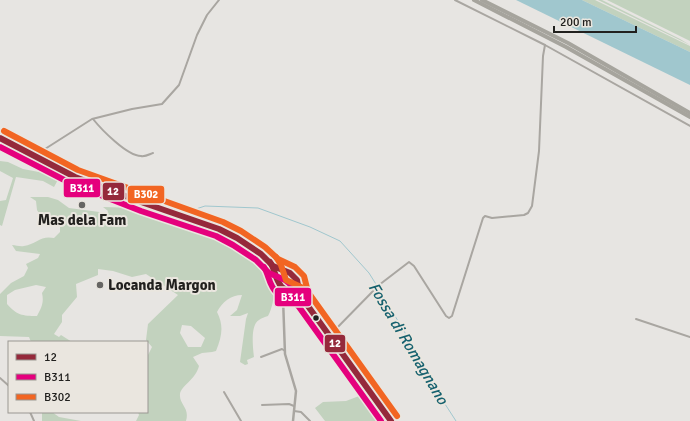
<svg xmlns="http://www.w3.org/2000/svg" width="690" height="421" font-family="Signika,sans-serif">
	<style>
		.green { fill: #c2d2be; fill-rule: evenodd }
		.water { fill: #a0c7ce }
		.lines { fill: none; stroke-linecap: round; stroke-linejoin: round }
		.stream { stroke: #a0c7ce; stroke-width: 1 }
		.minor { stroke: #a9a6a1; stroke-width: 2 }
		.tertiary { stroke: #a9a6a1; stroke-width: 2.5 }
		.secondary { stroke: #a8a5a0; stroke-width: 3 }
		.motorway { stroke: #a6a49d; stroke-width: 4 }
		.bus-1-casing { stroke: #eae6df; stroke-width: 9 }
		.bus-2-casing { stroke: #eae6df; stroke-width: 9 }
		.bus-3-casing { stroke: #eae6df; stroke-width: 9 }
		.bus-1 { stroke: #95293b; stroke-width: 6 }
		.bus-2 { stroke: #e5007d; stroke-width: 6 }
		.bus-3 { stroke: #f26522; stroke-width: 6 }
		.poi-dot { fill: #666563; stroke: #eae6df; stroke-width: 1.5 }
		.bus-dot { fill: #21201e; stroke: #eae6df; stroke-width: 1.5 }
		.labels { text-anchor: middle; stroke-width: 4; stroke-linejoin: round; paint-order: stroke }
		.poi-label { font-size: 15px; font-weight: bold; fill: #21201e; stroke: #eae6df }
		.water-label { font-size: 16px; font-style: italic; fill: #16616e; stroke: #eae6df }
		.line-badge { stroke: #eae6df; stroke-width: 1.5 }
		.badge-label { font-size: 11px; text-anchor: middle; font-weight: bold; fill: #fff }
	</style>
	<rect width="100%" height="100%" fill="#e7e5e2"/>
	<g class="green">
		<polygon points="582,0 595,0 690,46 690,52"/>
		<polygon points="598,0 602,0 680,39 690,45"/>
		<polygon points="607,0 690,0 690,41"/>
		<polygon points="0,161 8,162 23,169 60,176 54,187 43,181 16,177 2,226 0,225 0,201 6,200 13,178 0,171"/>
		<path d="M30,197H48L58,200L69,208L107,213L108,211L103,207L137,208L146,205L156,208L181,218L187,223L211,235L215,239L218,241L224,240L266,266L271,268C276,281 275,303 268,316C265,317 261,318 259,320C250,325 253,348 254,357L247,360L248,364L245,365L240,362L246,319L248,313L240,316H230L237,310L242,295C231,295 222,302 217,312C224,326 222,336 216,351L212,352L202,353L193,357L199,366C196,379 181,386 180,394C179,405 190,407 186,421H136L139,415L138,412H147V357L152,347L146,340L148,324L178,295L146,274L132,277L113,271L98,269V275L76,284L77,297L62,315V322L54,334L59,337L61,335L72,342H31L29,337L0,336V294L11,283L24,276L28,268L26,264L38,258L40,254L16,251L12,245C16,245 20,247 24,246C36,244 41,235 54,238L60,232V226L45,223L37,210L36,201ZM36,285L46,287L42,293C44,302 42,307 37,316C22,316 17,315 7,304V295L15,290ZM182,325L191,326L205,338L201,347H188L180,333Z"/>
		<polygon points="287,273 290,274 295,282 294,287 290,290 285,288 280,280 282,275"/>
		<polygon points="367,393 389,421 325,421 315,408 323,402 346,401"/>
		<polygon points="42,412 52,412 59,417 81,421 42,421"/>
	</g>
	<polygon class="water" points="516,0 582,0 690,52 690,85"/>
	<g class="lines">
		<polyline class="stream" points="187,212 205,206 258,208 310,227 340,241 369,273 379,289 414,348 434,387 456,421"/>
		<g class="minor">
			<polyline points="455,0 545,45 690,126"/>
			<path d="M93,119C101,129 127,156 141,156C145,157 150,154 153,153"/>
			<polyline points="34,156 92,119 132,109 162,104 179,85 197,35 207,15 219,0"/>
			<polyline points="636,319 690,337"/>
			<polyline points="329,336 379,285 409,262 414,266 446,316 449,318 452,316 483,218 485,216 492,218 524,215 528,213 532,206 539,151 543,56 545,45"/>
			<polyline points="261,357 282,349 285,351"/>
			<polyline points="0,378 9,386"/>
			<polyline points="224,392 241,421"/>
			<polyline points="262,405 289,404 294,406"/>
			<polyline points="294,411 301,412 310,421"/>
			<polyline points="30,412 34,421"/>
		</g>
		<polyline class="tertiary" points="280,286 283,298 285,354 296,391 293,421"/>
		<g class="secondary">
			<polyline points="0,138 75,177 144,203 219,229 237,238 268,260 275,269 280,285 285,290 292,291 300,295 305,302 391,421"/>
			<path d="M273,266C281,270 296,272 298,282C298,286 299,291 300,295"/>
			<polyline points="278,278 280,274 285,271"/>
		</g>
		<g class="motorway">
			<polyline points="474,0 566,47 690,117"/>
			<polyline points="482,0 568,43 690,113"/>
		</g>
		<g class="bus-1-casing">
			<g id="bus-1">
				<polyline points="0,138 75,177 144,203 219,229 237,238 261,254 273,266 290,273 297,280 300,295 391,421"/>
				<path d="M270,262C275,269 275,279 281,286C287,292 296,292 303,300"/>
			</g>
		</g>
		<g class="bus-2-casing">
			<g id="bus-2">
				<polyline points="0,147 72,184 141,211 216,236 233,245 256,260 269,273 285,280 290,284 294,300 381,421"/>
				<path d="M264,267C269,275 269,286 277,293C283,299 291,299 297,305"/>
			</g>
		</g>
		<g class="bus-3-casing">
			<g id="bus-3">
				<polyline points="4,131 78,170 223,222 241,231 265,247 278,259 295,267 304,276 308,292 397,416"/>
				<polyline points="276,257 281,265 286,280 301,287 309,295"/>
			</g>
		</g>
		<use href="#bus-1" class="bus-1"/>
		<use href="#bus-2" class="bus-2"/>
		<use href="#bus-3" class="bus-3"/>
	</g>
	<g class="poi-dot">
		<circle cx="82" cy="205" r="4"/>
		<circle cx="100" cy="285" r="4"/>
	</g>
	<circle class="bus-dot" cx="316" cy="318" r="3.5"/>
	<g class="labels">
		<g class="poi-label">
			<text x="82" y="225">Mas dela Fam</text>
			<text x="108" y="290" text-anchor="start">Locanda Margon</text>
		</g>
		<g class="water-label">
			<text transform="translate(409 343) rotate(59)" y="6">Fossa di Romagnano</text>
		</g>
	</g>
	<g class="line-badge">
		<rect x="63" y="178" width="38" height="20" rx="4" fill="#e5007d"/>
		<rect x="102" y="182" width="23" height="19" rx="4" fill="#95293b"/>
		<rect x="127" y="185" width="38" height="19" rx="4" fill="#f26522"/>
		<rect x="274" y="287" width="38" height="20" rx="4" fill="#e5007d"/>
		<rect x="324" y="334" width="22" height="19" rx="4" fill="#95293b"/>
	</g>
	<g class="badge-label">
		<text x="82" y="192">B311</text>
		<text x="113" y="195">12</text>
		<text x="146" y="198">B302</text>
		<text x="293" y="301">B311</text>
		<text x="335" y="347">12</text>
	</g>
	<rect x="8" y="341" width="140" height="72" fill="#eae6df" stroke="#9a9792"/>
	<rect x="16" y="354" width="20" height="6" fill="#95293b" stroke="#9a9792"/>
	<text x="44" y="361" font-size="12" fill="#21201e">12</text>
	<rect x="16" y="374" width="20" height="6" fill="#e5007d" stroke="#9a9792"/>
	<text x="44" y="381" font-size="12" fill="#21201e">B311</text>
	<rect x="16" y="394" width="20" height="6" fill="#f26522" stroke="#9a9792"/>
	<text x="44" y="401" font-size="12" fill="#21201e">B302</text>
	<path d="M554 26v6h82v-6" fill="none" stroke="#21201e" stroke-width="2"/>
	<text x="560" y="26" font-size="12" fill="#21201e" stroke="#eae6df" stroke-width="3" paint-order="stroke">200 m</text>
</svg>
